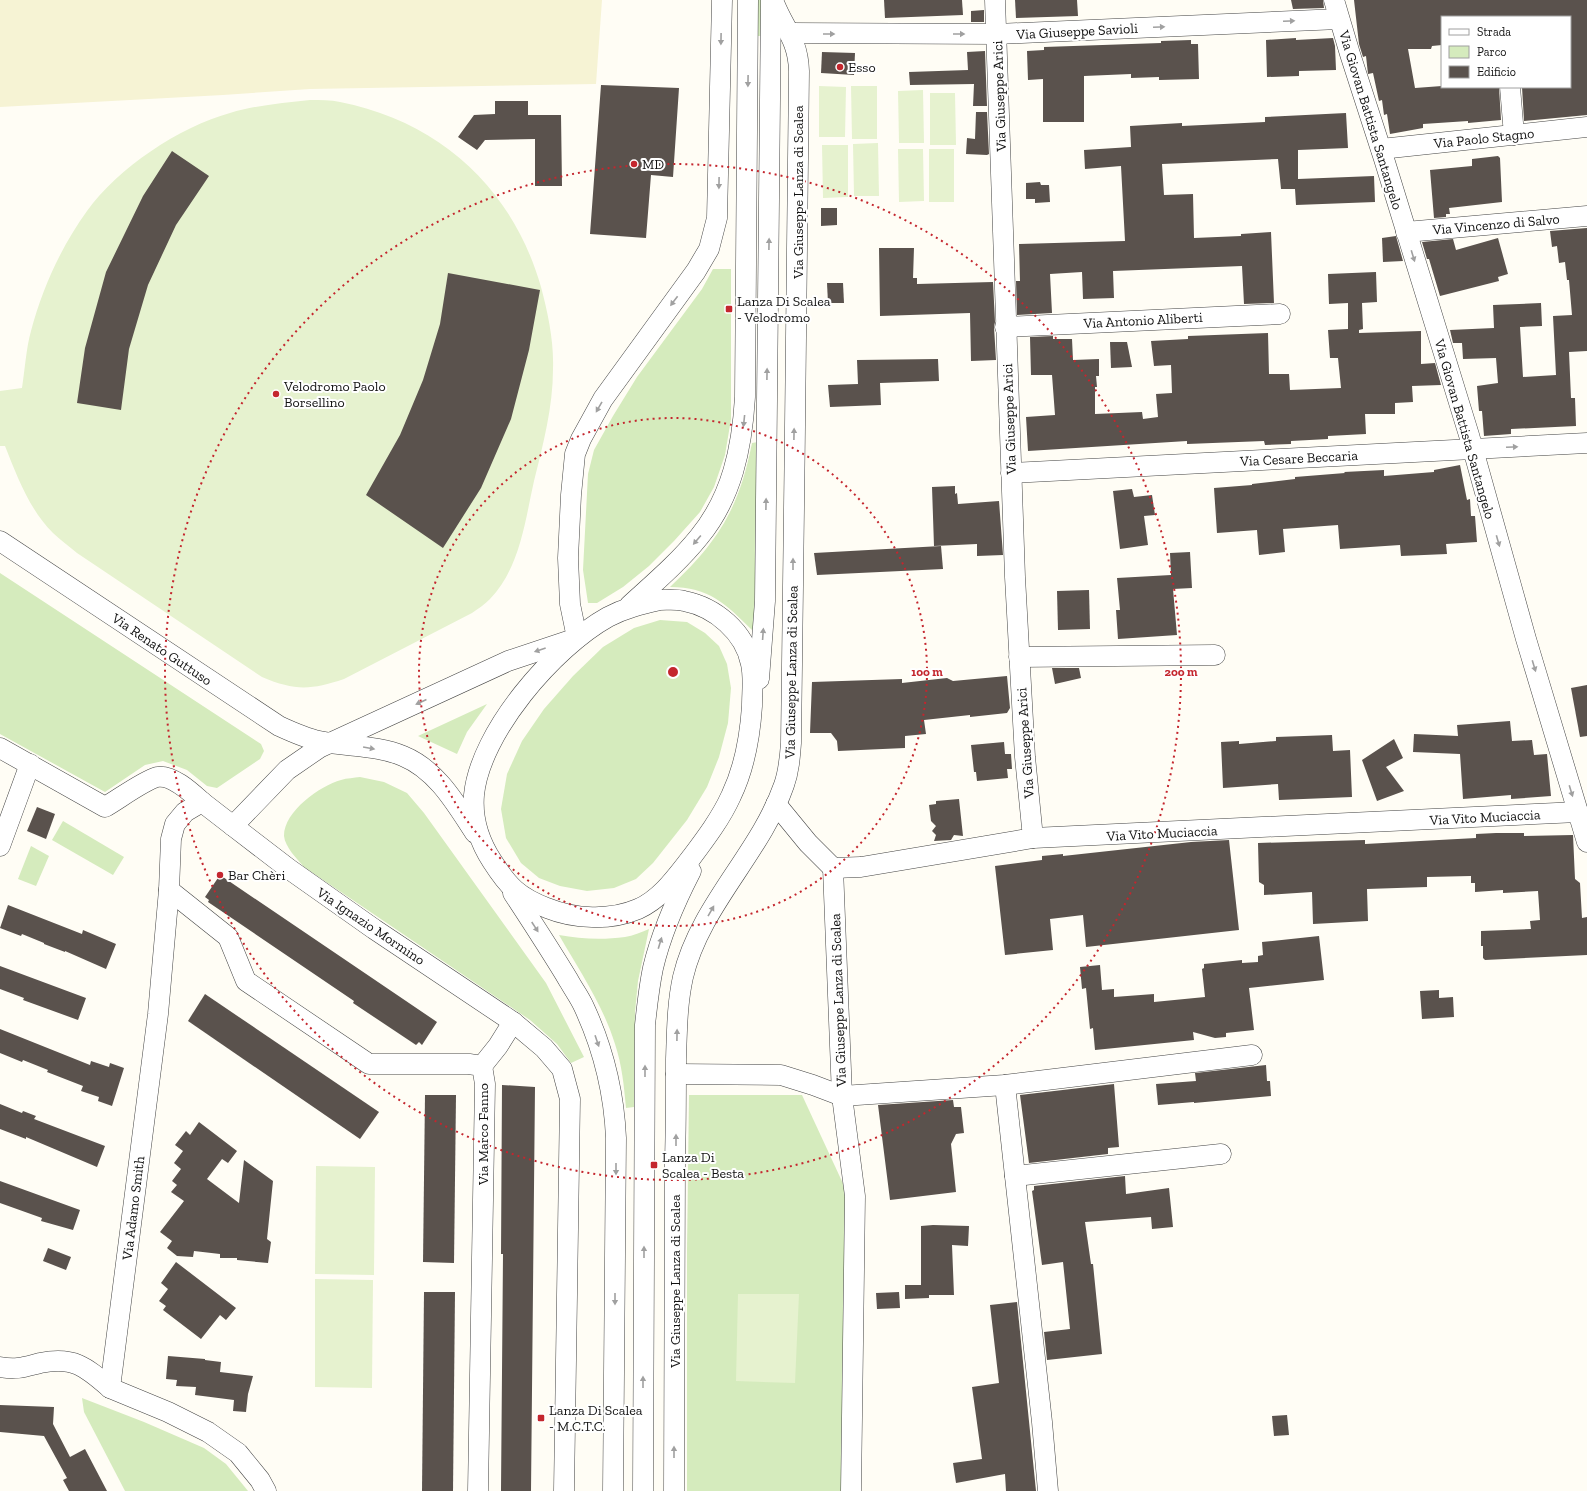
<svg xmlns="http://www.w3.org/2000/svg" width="1587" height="1491" font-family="'Zilla Slab',serif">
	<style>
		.farmland { fill: #f6f3d4 }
		.green { fill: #d5ebbd }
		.pitch { fill: #e6f2cf }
		.building { fill: #5a524d }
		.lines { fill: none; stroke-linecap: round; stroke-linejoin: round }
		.minor-casing { stroke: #444; stroke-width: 21 }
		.minor { stroke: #fff; stroke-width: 20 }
		.oneway { fill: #a0a0a0 }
		.ring { fill: none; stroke: #c4262e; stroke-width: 2; stroke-dasharray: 2 4 }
		.poi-dot { fill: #c4262e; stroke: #fff; stroke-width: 1.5 }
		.labels { text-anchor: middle; stroke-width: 4; stroke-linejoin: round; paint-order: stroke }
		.street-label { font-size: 14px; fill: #111; stroke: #fff }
		.poi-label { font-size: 14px; fill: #111; stroke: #fff; text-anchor: start }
		.centre { fill: #c4262e; stroke: #fff; stroke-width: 2 }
		.ring-label { font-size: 12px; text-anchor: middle; font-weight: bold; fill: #c4262e; stroke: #fff; stroke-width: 4; stroke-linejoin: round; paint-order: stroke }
	</style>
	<rect width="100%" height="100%" fill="#fffdf5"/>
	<polygon class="farmland" points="0,0 602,0 596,84 310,89 223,95 0,107"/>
	<g class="green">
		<polygon points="756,0 762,0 762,36 757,36"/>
		<polygon points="713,269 731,269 731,419 725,455 714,487 700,512 674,541 649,566 623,587 597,603 588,603 583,570 588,474 594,450 613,416 637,377 702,289"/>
		<path d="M758,442L754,627L752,630C726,604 709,587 670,587C719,541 739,508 752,443Z"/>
		<polygon points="0,573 261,744 264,751 260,759 217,788 207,786 187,770 163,761 145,765 105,792 0,734"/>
		<polygon points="660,620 687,622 705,633 719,646 727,664 731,688 728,723 719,757 707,787 687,820 653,863 636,879 614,888 587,891 560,886 539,878 521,863 506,838 501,809 507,774 522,741 544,709 573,676 603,647 634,628"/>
		<polygon points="487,704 467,732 457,754 418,736"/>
		<path d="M360,777L384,782L407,793L424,813L546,983L584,1057L571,1063L557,1044L530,1020L304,867C297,859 285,847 284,836C284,811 320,786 341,780C347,778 354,778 360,777Z"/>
		<polygon points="63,821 124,857 113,875 52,840"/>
		<polygon points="31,846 49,856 36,886 18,879"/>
		<path d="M649,929L638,981L635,1012L634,1107L626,1108C624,1086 622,1065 615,1044C603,1005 579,970 559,935C580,939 603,940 625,937C633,936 641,932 649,929Z"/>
		<polygon points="689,1095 802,1095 846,1190 844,1491 687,1491 687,1250"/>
		<polygon points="82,1398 144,1422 204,1448 226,1464 248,1491 125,1491 84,1412"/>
	</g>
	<g class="pitch">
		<polygon points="819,86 846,87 845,137 819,137"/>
		<polygon points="851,86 877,86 877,139 852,139"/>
		<polygon points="923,90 924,143 899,143 898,91"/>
		<polygon points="930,93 955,93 956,145 930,145"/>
		<path d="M310,100C320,100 331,100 340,102C441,122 513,189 541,287C548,313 554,342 553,369C553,407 543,445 534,481C525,521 520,568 490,599C485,604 478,609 472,613L344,679C311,690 295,691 262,677L77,553C69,546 60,540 53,533C29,509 17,476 5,446H0V391L22,388C25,369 26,349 31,331C42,289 61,247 87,211C118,168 179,127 230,113C256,105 284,103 310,100Z"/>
		<polygon points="878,143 879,196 854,196 853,144"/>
		<polygon points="822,145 848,145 848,197 823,198"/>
		<polygon points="898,149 923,149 924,201 899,202"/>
		<rect x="929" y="149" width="25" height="53"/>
		<polygon points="316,1166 375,1167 374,1275 315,1274"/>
		<polygon points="315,1279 373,1280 372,1388 315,1387"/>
		<polygon points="738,1294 799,1294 795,1383 736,1381"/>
	</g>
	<g class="building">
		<polygon points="884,0 962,0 963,15 885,18"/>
		<polygon points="1015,0 1077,0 1078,16 1016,18"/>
		<polygon points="1291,0 1323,0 1324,8 1293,9"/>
		<polygon points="1354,0 1587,0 1587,115 1524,121 1522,87 1570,87 1570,17 1442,17 1442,45 1432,46 1431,49 1408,49 1415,88 1442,86 1499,87 1501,120 1468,123 1468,121 1423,124 1423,128 1390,134 1387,114 1384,115 1382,100 1379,101 1373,73 1368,74 1366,56 1363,57 1359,44"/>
		<polygon points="984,10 984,22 971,22 971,11"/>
		<polygon points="1296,38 1296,40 1333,38 1335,46 1336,70 1299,71 1299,76 1267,77 1266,40"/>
		<polygon points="1191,40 1191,44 1198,44 1199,79 1159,80 1159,77 1131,78 1131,74 1084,76 1084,122 1043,122 1043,79 1028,80 1027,51 1044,50 1044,47 1161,43 1161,41"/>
		<polygon points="985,51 987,106 973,106 974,84 910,85 909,72 968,70 967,52"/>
		<polygon points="822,52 855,53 854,75 821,73"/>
		<polygon points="601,85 679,88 673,177 651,175 646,238 590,234"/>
		<polygon points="495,101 528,101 528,115 561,115 562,186 535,186 535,139 485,140 477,150 458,137 474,115 495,114"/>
		<polygon points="976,112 987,112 989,154 987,155 966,154 967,138 975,139"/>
		<polygon points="1346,113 1348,148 1298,150 1298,179 1374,176 1375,202 1296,205 1295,189 1281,189 1278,159 1162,164 1164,195 1193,194 1194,238 1241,236 1241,234 1271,232 1274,303 1244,304 1242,266 1113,271 1114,298 1083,299 1082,272 1050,274 1052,313 1017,315 1016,281 1020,281 1019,244 1125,241 1121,166 1085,169 1084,150 1131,147 1130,126 1182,123 1182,126 1265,122 1265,117"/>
		<polygon points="172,151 209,176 176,225 148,285 129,349 121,410 77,403 85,348 106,272 143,196"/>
		<polygon points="1498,156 1500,158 1502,202 1449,208 1450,214 1446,214 1446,217 1434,218 1430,170 1472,166 1472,159"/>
		<polygon points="1040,182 1041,185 1049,185 1050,202 1035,203 1035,199 1026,199 1026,183"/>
		<polygon points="821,208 837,208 837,225 821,226"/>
		<polygon points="1587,228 1587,351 1569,352 1571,398 1575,398 1576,426 1511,429 1511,434 1484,436 1482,411 1479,411 1477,386 1498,383 1496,358 1463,359 1462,343 1453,343 1450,330 1494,328 1493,305 1541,303 1542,326 1520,327 1523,377 1556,375 1553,316 1572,315 1569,280 1567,280 1565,262 1559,263 1557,246 1552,247 1550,231"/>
		<polygon points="1396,236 1403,261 1383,262 1382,238"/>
		<polygon points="1498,238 1508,274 1498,277 1499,281 1440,296 1429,259 1427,259 1422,242 1453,239 1456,250"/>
		<polygon points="879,248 914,248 913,278 917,278 917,284 993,282 995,322 994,327 996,360 971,361 970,313 880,316"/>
		<polygon points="1376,272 1377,302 1362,303 1363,329 1359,330 1359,333 1421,331 1421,364 1435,363 1441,385 1412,386 1413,402 1395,403 1395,414 1365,414 1366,434 1328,436 1328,439 1291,441 1291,444 1265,445 1264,441 1187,444 1187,441 1028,451 1026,417 1055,415 1052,375 1031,375 1030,337 1053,336 1053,339 1072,339 1073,360 1099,359 1099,376 1096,376 1097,387 1095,387 1095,414 1142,412 1143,419 1158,417 1156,394 1172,393 1171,365 1154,366 1151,341 1188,339 1188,336 1268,333 1269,374 1289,374 1290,390 1341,388 1338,358 1330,358 1328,330 1348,329 1348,303 1329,304 1328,274"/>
		<polygon points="448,273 540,290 529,350 511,419 481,488 443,548 366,495 400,435 423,380 440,324"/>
		<polygon points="827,283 843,283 844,303 828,303"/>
		<polygon points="1110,342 1127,342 1132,367 1111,368"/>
		<polygon points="938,359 939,381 880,383 881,405 830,407 828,385 858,384 857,360"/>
		<polygon points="1460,465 1467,500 1470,499 1471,516 1475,516 1477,542 1446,544 1447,554 1401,556 1400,545 1340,549 1338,525 1283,529 1285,552 1259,555 1257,530 1217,533 1214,488 1252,485 1252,484 1295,479 1295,477 1345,473 1344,472 1384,470 1384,476 1434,472 1434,470"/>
		<polygon points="955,486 955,494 957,493 958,504 999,501 1003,555 977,556 977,544 934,546 932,487"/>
		<polygon points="1132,489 1134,497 1152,495 1155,515 1144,516 1148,545 1120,549 1113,491"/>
		<polygon points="941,546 943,569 817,575 814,553"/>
		<polygon points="1190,552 1192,588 1173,589 1177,635 1118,639 1116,610 1120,610 1117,578 1171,575 1170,553"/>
		<polygon points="1089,590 1090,629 1058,630 1057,591"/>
		<polygon points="1052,668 1079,668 1081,678 1055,684"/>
		<polygon points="1007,676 1010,708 1007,713 970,717 970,715 924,720 926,734 905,736 905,748 838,751 837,741 831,733 810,733 812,682 902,679 902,683 947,678 953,681"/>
		<polygon points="1587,685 1587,736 1580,737 1571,688"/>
		<polygon points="1510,721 1512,741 1532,740 1534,755 1547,754 1551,796 1511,799 1511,795 1463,799 1460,754 1413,752 1414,734 1458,736 1457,725"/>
		<polygon points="1332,735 1333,751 1350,750 1352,797 1279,800 1278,784 1223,788 1221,742 1239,741 1239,744 1276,741 1276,737"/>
		<polygon points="1394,739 1403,758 1386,767 1404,791 1377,801 1362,760"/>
		<polygon points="1004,742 1005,754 1011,754 1012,769 1007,769 1008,778 977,781 976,772 974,772 971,745"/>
		<polygon points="959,799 963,836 954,835 951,840 934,841 936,835 932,831 936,826 931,821 929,805 936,804 936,801"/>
		<polygon points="37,807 55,814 46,839 27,831"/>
		<polygon points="1496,833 1524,833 1524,836 1573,835 1575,879 1580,883 1582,918 1587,917 1587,955 1485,960 1483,958 1483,946 1481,946 1481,931 1531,929 1530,921 1540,920 1538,891 1503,893 1503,890 1475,892 1475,883 1471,883 1471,876 1427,877 1427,887 1367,889 1368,921 1313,924 1312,892 1264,895 1264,885 1259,882 1258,843 1365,840 1365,844 1476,838 1476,834"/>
		<polygon points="1229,840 1239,930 1086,947 1083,915 1050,919 1053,950 1005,955 995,866 1042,860 1042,856 1063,854 1063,856 1191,842"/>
		<polygon points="220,875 437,1022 422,1045 419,1042 416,1045 353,1003 354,1001 208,902 209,900 205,897"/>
		<polygon points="8,905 82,934 83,930 116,944 106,969 65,951 65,952 44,944 44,943 22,934 21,936 0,928"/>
		<polygon points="1319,936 1324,980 1249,988 1254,1030 1226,1033 1226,1037 1215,1038 1193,1032 1194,1040 1095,1050 1093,1028 1090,1029 1086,988 1082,989 1080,967 1100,965 1102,990 1114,989 1114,997 1154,994 1154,1002 1205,997 1202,969 1204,968 1204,964 1242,960 1242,963 1258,962 1258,956 1263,955 1262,942"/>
		<polygon points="0,966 86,998 78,1020 23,1000 24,998 0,989"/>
		<polygon points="1439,990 1439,998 1453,997 1454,1017 1422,1019 1420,991"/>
		<polygon points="205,994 379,1112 360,1139 188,1021"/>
		<polygon points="0,1029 90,1065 91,1061 109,1067 110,1063 124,1068 112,1106 98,1101 99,1097 81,1091 83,1086 47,1072 48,1070 23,1060 22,1062 0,1053"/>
		<polygon points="1266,1065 1267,1081 1270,1081 1271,1096 1194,1103 1194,1102 1158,1105 1156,1084 1196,1081 1195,1073"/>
		<polygon points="1114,1084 1119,1147 1108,1148 1108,1154 1029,1163 1020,1095"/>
		<polygon points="502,1085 535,1087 531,1491 501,1491 503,1254 501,1254"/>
		<polygon points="425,1095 456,1095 454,1263 423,1262"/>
		<polygon points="953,1100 954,1107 961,1107 964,1133 956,1134 951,1144 956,1192 890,1200 878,1105"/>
		<polygon points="0,1104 22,1113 23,1111 36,1116 34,1119 105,1146 97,1167 26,1137 26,1139 0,1129"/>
		<polygon points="199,1122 237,1151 228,1163 222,1159 207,1179 239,1203 244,1160 273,1181 267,1239 271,1242 268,1263 237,1260 237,1258 220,1258 220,1254 194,1251 193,1257 177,1256 167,1248 172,1241 160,1232 184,1201 171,1192 177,1185 172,1181 181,1169 174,1163 183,1151 175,1145 186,1131 190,1135"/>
		<polygon points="1125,1176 1126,1194 1169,1188 1173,1227 1152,1229 1151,1217 1085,1222 1091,1264 1093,1264 1102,1354 1047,1360 1044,1332 1070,1329 1063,1262 1042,1265 1032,1191 1034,1190 1034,1186"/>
		<polygon points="0,1181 80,1210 73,1230 41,1221 42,1218 0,1203"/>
		<polygon points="933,1225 969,1226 968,1246 952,1245 954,1295 929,1295 929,1298 905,1299 905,1285 921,1285 921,1226"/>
		<polygon points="48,1248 71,1257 66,1270 43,1261"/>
		<polygon points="176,1262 236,1308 226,1320 220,1315 201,1339 163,1310 166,1306 159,1301 168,1289 161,1283"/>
		<polygon points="424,1292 455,1292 453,1491 422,1491"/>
		<polygon points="899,1292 900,1308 877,1309 876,1293"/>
		<polygon points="1017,1302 1036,1491 1006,1491 1005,1474 956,1483 953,1463 982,1459 972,1387 999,1383 990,1305"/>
		<polygon points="168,1356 205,1359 205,1360 221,1362 220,1372 253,1376 248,1394 246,1412 233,1411 234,1400 195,1395 196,1387 176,1386 177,1380 166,1379"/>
		<polygon points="0,1405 54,1407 53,1424 70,1457 85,1449 107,1491 69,1491 63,1480 67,1478 44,1436 0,1432"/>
		<polygon points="1287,1415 1289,1435 1274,1436 1272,1416"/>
	</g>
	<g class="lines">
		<g class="minor-casing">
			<g id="minor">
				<polyline points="995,0 1015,577 1025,757 1033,838"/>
				<polyline points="1334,0 1350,54 1384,159 1469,435 1526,639 1587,842"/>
				<polyline points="790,33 997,34 1339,19"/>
				<polyline points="1510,87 1514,135"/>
				<polyline points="1381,149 1587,127"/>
				<polyline points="1406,232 1587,216"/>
				<polyline points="1005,327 1280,314"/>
				<polyline points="1011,473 1587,443"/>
				<path d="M0,541L279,726C292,732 305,738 319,741C346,747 377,745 403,756C437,770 456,804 475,833"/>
				<path d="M660,600C668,600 676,599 684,601C715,607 745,632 751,664C754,677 752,692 752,706C750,737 745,767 731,796C721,818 706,838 691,858C676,877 661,899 638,909C610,921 574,919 547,908C518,897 508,886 492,861C479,841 472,819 474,795C480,732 554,647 608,617C625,608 642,604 660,600Z"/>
				<path d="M629,606C653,584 678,563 699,537C732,497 742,448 745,397L748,0"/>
				<polyline points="1019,657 1215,655"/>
				<polyline points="759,679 765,601 771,0"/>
				<path d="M0,748L105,807C119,799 143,781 157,777C172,774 192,793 202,802"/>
				<polyline points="776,804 808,843 833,868 861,867 1033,838 1578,812"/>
				<polyline points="233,826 289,869 374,929 513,1022 544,1048 562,1069 570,1099 564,1491"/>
				<polyline points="0,846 30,764"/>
				<polyline points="833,868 842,1096 855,1196 851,1491"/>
				<polyline points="169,890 228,937 246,981 369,1064 469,1064 482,1066 485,1084 478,1491"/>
				<path d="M513,893C532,922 551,951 569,981C574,990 580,998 584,1007C603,1048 614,1093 616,1138L613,1491"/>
				<polyline points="482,1066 498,1046 513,1022"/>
				<polyline points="676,1074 781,1075 813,1085 842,1096 1005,1085 1252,1055"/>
				<polyline points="1005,1085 1042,1422 1048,1491"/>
				<polyline points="1015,1176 1221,1154"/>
				<path d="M0,1367C17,1370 24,1367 40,1363C74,1356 86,1367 110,1388"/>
				<polyline points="266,1491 260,1480 238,1453 208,1432 168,1412 110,1388 158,1014 169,890 171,839 175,824 185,812 202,802 233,826 287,770 319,748 508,661 577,638 570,604 568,558 571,495 575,454 581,439 603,399 696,271 709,249 717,218 722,0"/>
				<path d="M643,1491L645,1025C647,1006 649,987 653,968C661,934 675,902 691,871"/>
				<path d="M674,1491C674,1381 675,1270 675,1160C676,1126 676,1092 676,1059C677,1031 677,1004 683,977C700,905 760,854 784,785C789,771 790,757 791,743C793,519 798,295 799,71C798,38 783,28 773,0"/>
			</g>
		</g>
		<use href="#minor" class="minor"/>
	</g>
	<defs><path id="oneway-solid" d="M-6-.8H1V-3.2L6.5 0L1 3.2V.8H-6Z"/></defs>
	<g class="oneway">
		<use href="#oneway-solid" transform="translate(1289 21) rotate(-3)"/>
		<use href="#oneway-solid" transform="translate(1159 27) rotate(-3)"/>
		<use href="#oneway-solid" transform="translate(829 34)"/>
		<use href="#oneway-solid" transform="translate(959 34)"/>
		<use href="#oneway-solid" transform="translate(721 39) rotate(91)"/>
		<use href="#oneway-solid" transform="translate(748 81) rotate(91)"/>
		<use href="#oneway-solid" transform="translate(719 183) rotate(91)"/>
		<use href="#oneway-solid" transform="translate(769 244) rotate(-89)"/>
		<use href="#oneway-solid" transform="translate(1413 256) rotate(73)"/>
		<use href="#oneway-solid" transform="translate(674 301) rotate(127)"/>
		<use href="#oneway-solid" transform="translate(767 374) rotate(-89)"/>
		<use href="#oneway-solid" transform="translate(599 407) rotate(120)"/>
		<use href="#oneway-solid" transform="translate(744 421) rotate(96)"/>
		<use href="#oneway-solid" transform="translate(794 434) rotate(-89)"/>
		<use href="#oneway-solid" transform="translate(1512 447) rotate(-3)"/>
		<use href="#oneway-solid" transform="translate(766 504) rotate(-89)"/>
		<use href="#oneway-solid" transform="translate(697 540) rotate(130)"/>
		<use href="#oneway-solid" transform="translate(1498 541) rotate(74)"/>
		<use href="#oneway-solid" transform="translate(793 564) rotate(-90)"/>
		<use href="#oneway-solid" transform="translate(763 634) rotate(-86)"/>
		<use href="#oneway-solid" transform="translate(540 650) rotate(161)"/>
		<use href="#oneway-solid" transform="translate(1534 666) rotate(73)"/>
		<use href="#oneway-solid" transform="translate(421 702) rotate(155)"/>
		<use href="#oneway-solid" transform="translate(369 748) rotate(10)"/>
		<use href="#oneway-solid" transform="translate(1571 791) rotate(73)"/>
		<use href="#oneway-solid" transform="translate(711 911) rotate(-60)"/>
		<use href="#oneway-solid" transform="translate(535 927) rotate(57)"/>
		<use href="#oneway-solid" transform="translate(660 943) rotate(-73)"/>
		<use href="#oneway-solid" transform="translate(677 1035) rotate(-89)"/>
		<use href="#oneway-solid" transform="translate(597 1041) rotate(71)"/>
		<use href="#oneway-solid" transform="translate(645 1071) rotate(-90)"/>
		<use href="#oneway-solid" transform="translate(676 1140) rotate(-90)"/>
		<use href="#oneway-solid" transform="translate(616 1169) rotate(90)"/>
		<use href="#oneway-solid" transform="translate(644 1252) rotate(-90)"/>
		<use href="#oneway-solid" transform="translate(615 1299) rotate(90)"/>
		<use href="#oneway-solid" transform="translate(643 1382) rotate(-90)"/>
		<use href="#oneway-solid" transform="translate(674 1452) rotate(-90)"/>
	</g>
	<g class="ring">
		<circle cx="673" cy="672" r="254"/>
		<circle cx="673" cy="672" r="508"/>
	</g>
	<g class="poi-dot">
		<circle cx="840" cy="67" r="4"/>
		<circle cx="634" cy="164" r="4"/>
		<rect x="725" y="305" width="8" height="8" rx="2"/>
		<circle cx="276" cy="394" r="4"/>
		<circle cx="220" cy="875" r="4"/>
		<rect x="650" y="1161" width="8" height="8" rx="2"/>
		<rect x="537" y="1414" width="8" height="8" rx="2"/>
	</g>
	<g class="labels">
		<g class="street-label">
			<text transform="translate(1077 31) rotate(-3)" y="5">Via Giuseppe Savioli</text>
			<text transform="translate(999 96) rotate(-92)" y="5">Via Giuseppe Arici</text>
			<text transform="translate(1371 120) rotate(73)" y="5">Via Giovan Battista Santangelo</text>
			<text transform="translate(1484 138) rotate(-6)" y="5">Via Paolo Stagno</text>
			<text transform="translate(798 192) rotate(-90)" y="5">Via Giuseppe Lanza di Scalea</text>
			<text transform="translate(1496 224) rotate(-5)" y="5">Via Vincenzo di Salvo</text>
			<text transform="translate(1143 320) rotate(-3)" y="5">Via Antonio Aliberti</text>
			<text transform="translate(1009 419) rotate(-92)" y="5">Via Giuseppe Arici</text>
			<text transform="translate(1465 429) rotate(74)" y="5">Via Giovan Battista Santangelo</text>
			<text transform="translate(1299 458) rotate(-3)" y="5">Via Cesare Beccaria</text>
			<text transform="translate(162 649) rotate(34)" y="5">Via Renato Guttuso</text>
			<text transform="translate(791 672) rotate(-89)" y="5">Via Giuseppe Lanza di Scalea</text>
			<text transform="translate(1025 743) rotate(-94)" y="5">Via Giuseppe Arici</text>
			<text transform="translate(1485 817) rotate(-3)" y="5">Via Vito Muciaccia</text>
			<text transform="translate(1162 833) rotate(-3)" y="5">Via Vito Muciaccia</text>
			<text transform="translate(371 926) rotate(34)" y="5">Via Ignazio Mormino</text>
			<text transform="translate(838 1000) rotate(-92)" y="5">Via Giuseppe Lanza di Scalea</text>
			<text transform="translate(483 1134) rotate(-90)" y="5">Via Marco Fanno</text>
			<text transform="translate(133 1208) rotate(-83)" y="5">Via Adamo Smith</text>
			<text transform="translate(675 1281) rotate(-90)" y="5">Via Giuseppe Lanza di Scalea</text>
		</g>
		<g class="poi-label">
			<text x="848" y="72">Esso</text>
			<text x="642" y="169">MD</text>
			<text x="737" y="306">Lanza Di Scalea<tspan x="737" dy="16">- Velodromo</tspan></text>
			<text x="284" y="391">Velodromo Paolo<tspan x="284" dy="16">Borsellino</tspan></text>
			<text x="228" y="880">Bar Chèri</text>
			<text x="662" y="1162">Lanza Di<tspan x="662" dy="16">Scalea - Besta</tspan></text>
			<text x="549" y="1415">Lanza Di Scalea<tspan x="549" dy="16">- M.C.T.C.</tspan></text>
		</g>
	</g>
	<circle cx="673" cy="672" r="6" class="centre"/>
	<g class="ring-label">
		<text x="927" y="676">100 m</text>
		<text x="1181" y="676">200 m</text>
	</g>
	<rect x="1441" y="16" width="130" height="72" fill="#ffffff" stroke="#a0a0a0"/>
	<rect x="1449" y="29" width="20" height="6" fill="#ffffff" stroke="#a0a0a0"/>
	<text x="1477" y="36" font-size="12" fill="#111111">Strada</text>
	<rect x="1449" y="46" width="20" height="12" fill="#d5ebbd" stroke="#a0a0a0"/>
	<text x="1477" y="56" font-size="12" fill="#111111">Parco</text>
	<rect x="1449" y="66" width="20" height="12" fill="#5a524d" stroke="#a0a0a0"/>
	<text x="1477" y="76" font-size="12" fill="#111111">Edificio</text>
</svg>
